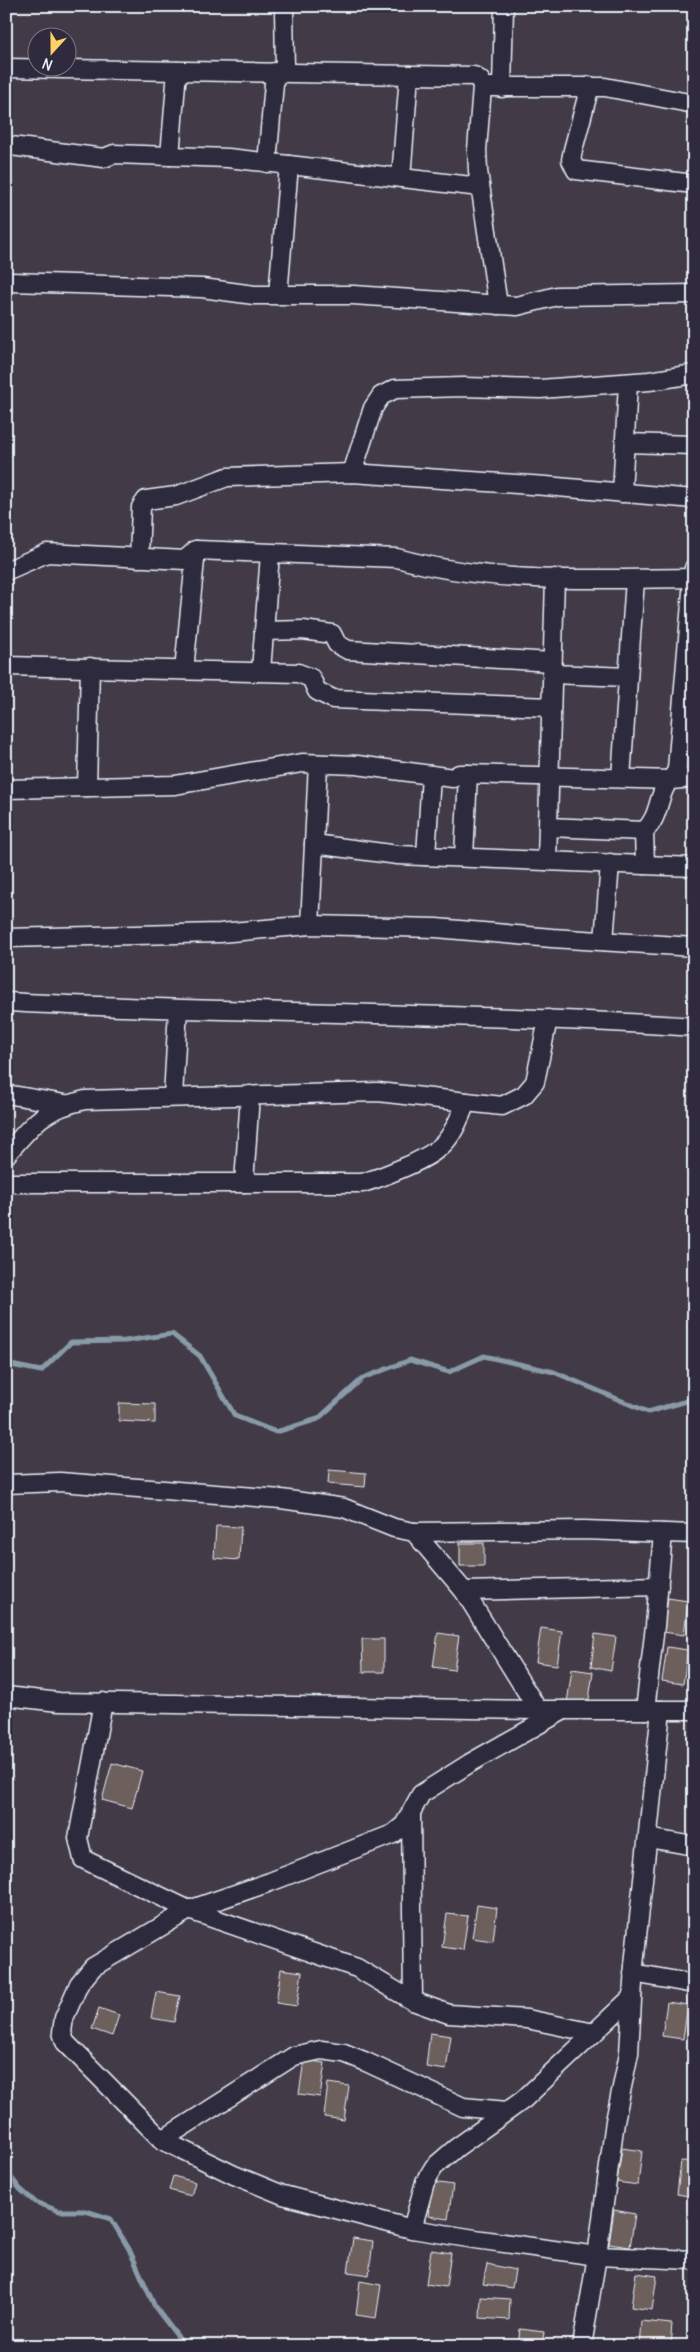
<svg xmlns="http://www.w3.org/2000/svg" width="700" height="2352" font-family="Delius,sans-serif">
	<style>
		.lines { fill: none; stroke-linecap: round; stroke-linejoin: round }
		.stream { stroke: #899ba9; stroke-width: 5 }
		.building { fill: #6d5e5b; stroke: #e8f1f8 }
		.minor-casing { stroke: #e8f1f8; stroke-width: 21 }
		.minor { stroke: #2f2a3d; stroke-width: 18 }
	</style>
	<rect width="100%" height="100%" fill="#423a46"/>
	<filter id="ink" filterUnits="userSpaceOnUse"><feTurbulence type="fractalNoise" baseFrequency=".02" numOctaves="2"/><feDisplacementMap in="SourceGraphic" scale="10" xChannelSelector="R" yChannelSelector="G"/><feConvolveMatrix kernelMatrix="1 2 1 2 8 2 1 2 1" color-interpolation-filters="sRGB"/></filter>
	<g filter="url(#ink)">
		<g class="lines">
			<g class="stream">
				<polyline points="6,1364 41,1371 71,1342 125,1341 172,1334 200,1356 235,1416 276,1432 318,1419 363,1378 410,1360 449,1372 484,1356 554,1372 648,1412 694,1399"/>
				<polyline points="6,2079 10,2085 6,2088"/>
				<polyline points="6,2171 20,2189 35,2202 59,2211 86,2211 111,2219 129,2249 155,2307 178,2337 182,2346"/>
			</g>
		</g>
		<g class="building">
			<polygon points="119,1403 155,1404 155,1423 119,1421"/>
			<polygon points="329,1470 366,1473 365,1487 328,1484"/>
			<polygon points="216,1526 241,1527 239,1560 214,1558"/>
			<rect x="460" y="1543" width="24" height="23"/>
			<polygon points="668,1598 688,1601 684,1635 663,1632"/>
			<polygon points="541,1628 562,1631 557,1665 536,1662"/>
			<polygon points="438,1633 459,1636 454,1670 433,1667"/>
			<polygon points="595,1634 616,1637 611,1671 591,1667"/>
			<polygon points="362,1639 384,1639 384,1672 363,1672"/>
			<polygon points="667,1647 688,1650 683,1684 662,1681"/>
			<polygon points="572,1669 593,1672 588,1706 567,1703"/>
			<polygon points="112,1763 142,1771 132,1808 102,1800"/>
			<polygon points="477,1905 497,1908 493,1941 472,1938"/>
			<polygon points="447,1914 468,1916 463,1950 442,1947"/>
			<polygon points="281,1969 302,1972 297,2006 276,2003"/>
			<polygon points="156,1992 180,1996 174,2022 151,2018"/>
			<polygon points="667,2002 688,2005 683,2039 662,2036"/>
			<polygon points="99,2008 119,2015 112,2036 92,2029"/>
			<polygon points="430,2033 451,2036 446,2070 426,2067"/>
			<polygon points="304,2060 325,2063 320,2097 299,2094"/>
			<polygon points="328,2083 349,2086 344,2120 324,2117"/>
			<polygon points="622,2148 642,2151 638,2185 617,2182"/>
			<polygon points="681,2161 694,2162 694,2197 677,2194"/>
			<polygon points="173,2176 195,2182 191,2196 169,2190"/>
			<polygon points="432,2182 453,2185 448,2219 428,2216"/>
			<polygon points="614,2210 635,2214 630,2247 609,2244"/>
			<polygon points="353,2238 373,2241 369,2275 348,2272"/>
			<polygon points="431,2250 451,2253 446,2287 426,2284"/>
			<polygon points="487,2264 515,2270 512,2288 483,2284"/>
			<polygon points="636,2273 657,2276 652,2310 631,2307"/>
			<polygon points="360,2281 381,2285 376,2318 356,2315"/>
			<polygon points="481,2297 510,2299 509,2320 480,2318"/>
			<polygon points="641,2321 672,2324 670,2346 639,2346"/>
			<polygon points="520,2329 544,2332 542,2346 518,2346"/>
		</g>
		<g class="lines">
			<g class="minor-casing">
				<g id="minor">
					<polyline points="284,6 285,72"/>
					<polyline points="6,68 474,76 480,80 482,87 477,150 478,171 498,305"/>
					<polyline points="590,86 573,150 571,160 576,170 694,184"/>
					<polyline points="482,87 605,87 694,104"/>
					<polyline points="502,88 504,6"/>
					<polyline points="11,146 104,158 114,154 228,158 480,187"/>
					<polyline points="170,156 177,71"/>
					<polyline points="267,163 275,72"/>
					<polyline points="401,178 409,75"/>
					<polyline points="11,282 202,288 254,295 353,295 517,306 557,296 694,294"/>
					<polyline points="278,295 289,165"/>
					<polyline points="625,443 694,445"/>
					<polyline points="352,473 373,408 381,396 395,389 463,387 540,389 649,381 694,374"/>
					<polyline points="622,493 628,383"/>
					<polyline points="139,558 141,507 146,500 176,496 227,477 352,473 546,486 694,499"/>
					<path d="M6,571L47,553L185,560L196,550L397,558C494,585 595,579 694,578"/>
					<polyline points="264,631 303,630 332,634 337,644 348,650 552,662"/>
					<polyline points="6,666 298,673 311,678 317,691 333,699 551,707"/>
					<polyline points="184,670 196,550"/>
					<polyline points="261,671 270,554"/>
					<polyline points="552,674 628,677"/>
					<polyline points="621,778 635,580"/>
					<polyline points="87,787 90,667"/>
					<polyline points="6,789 175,785 302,763 357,765 453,778 459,774 468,774 671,780 694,778"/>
					<polyline points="548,827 644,831"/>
					<polyline points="314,844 398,855 694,867"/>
					<polyline points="426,856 431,775"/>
					<polyline points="464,857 468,774"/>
					<polyline points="547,861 555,578"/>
					<path d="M645,865L644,831C659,818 657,801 666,785C670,779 675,776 677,769L694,568"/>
					<polyline points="310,925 318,764"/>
					<polyline points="6,938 220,933 310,925 436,928 552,938 694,947"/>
					<polyline points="604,941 610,863"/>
					<path d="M6,1002C235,1014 465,1012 694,1027"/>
					<polyline points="6,1094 65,1104"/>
					<polyline points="173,1097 178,1009"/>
					<path d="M6,1155C34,1123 41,1110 85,1100L378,1092L502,1106L524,1095L535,1082L548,1019"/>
					<path d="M6,1183H362C377,1179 391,1173 405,1167C444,1150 451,1141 466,1102"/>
					<polyline points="244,1183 250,1095"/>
					<polyline points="6,1484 60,1482 281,1499 344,1508 394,1528 414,1532 464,1591 538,1710"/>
					<polyline points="414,1532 584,1530 694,1534"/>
					<polyline points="464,1591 659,1586"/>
					<polyline points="6,1696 59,1702 538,1710 694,1710"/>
					<polyline points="103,1702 78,1838 83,1859 189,1910 357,1968 413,2001 449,2014 527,2019 594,2033"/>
					<polyline points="564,1710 470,1763 421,1794 404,1825 393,1834 270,1882 189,1910 93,1967 79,1984 64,2018 62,2032 65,2042 162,2140 234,2175 283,2195 412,2229 475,2239 597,2256 694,2260"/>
					<polyline points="645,1710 655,1626 663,1533"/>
					<polyline points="411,1814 413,2001"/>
					<polyline points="648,1838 694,1846"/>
					<polyline points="633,1973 694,1984"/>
					<polyline points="162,2140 294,2056 321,2050 344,2053 364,2061 463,2107 507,2111"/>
					<polyline points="412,2229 425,2182 434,2167 456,2148 523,2100 632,1997"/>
					<polyline points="582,2346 597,2256 615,2121 629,2053 634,1965 661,1710"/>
				</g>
			</g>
			<use href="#minor" class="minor"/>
		</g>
	</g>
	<rect width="700" height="2352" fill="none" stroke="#2f2a3d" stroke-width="25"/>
	<rect x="12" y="12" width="675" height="2327" fill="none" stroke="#e8f1f8" stroke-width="2" filter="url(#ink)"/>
	<g transform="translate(52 52) rotate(201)"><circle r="24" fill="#2f2a3d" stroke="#797a88"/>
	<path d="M0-4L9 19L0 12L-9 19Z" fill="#ffd166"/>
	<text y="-8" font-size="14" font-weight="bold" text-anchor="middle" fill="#e8f1f8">N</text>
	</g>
</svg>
